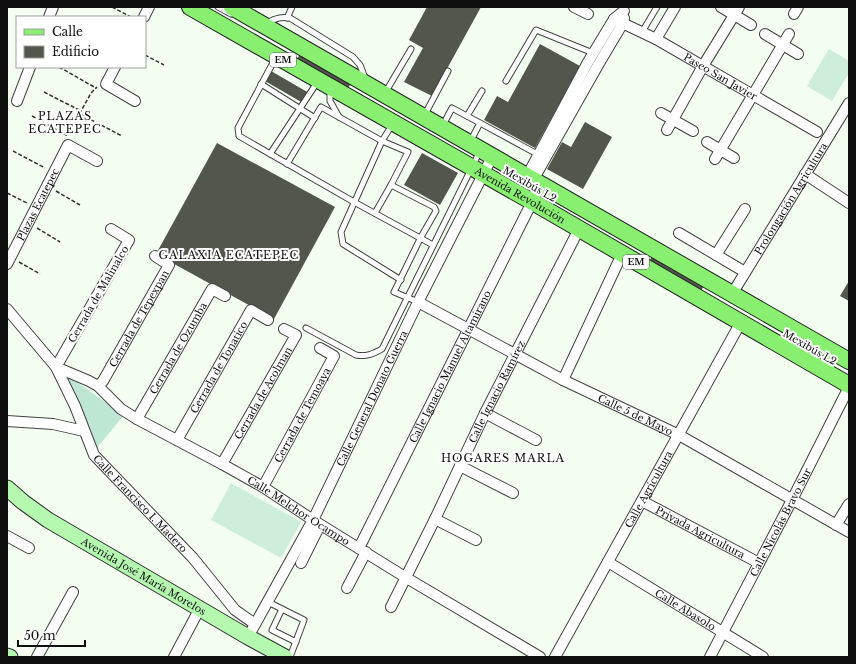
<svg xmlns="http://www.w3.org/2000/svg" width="856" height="664" font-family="'Libre Baskerville',serif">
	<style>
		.green { fill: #bde6d3 }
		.pitch { fill: #ceeedb }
		.building { fill: #52564c }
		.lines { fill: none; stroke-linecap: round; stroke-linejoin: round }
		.service-casing { stroke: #424242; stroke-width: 7 }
		.minor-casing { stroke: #424242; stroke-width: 12 }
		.secondary-casing { stroke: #313131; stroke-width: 17 }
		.primary-casing { stroke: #202020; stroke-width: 18 }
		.path { stroke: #313131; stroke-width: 1.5; stroke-dasharray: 4 2; stroke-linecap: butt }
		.service { stroke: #fff; stroke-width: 5 }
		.minor { stroke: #fff; stroke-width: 10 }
		.secondary { stroke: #b5f9b1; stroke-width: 15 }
		.primary { stroke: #89ef71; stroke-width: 16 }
		.labels { text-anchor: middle; stroke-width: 4; stroke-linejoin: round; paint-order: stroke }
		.shield { fill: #fff; stroke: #575757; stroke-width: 1 }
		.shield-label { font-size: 9px; font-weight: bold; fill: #0f0f0f }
		.street-label { font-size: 10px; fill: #0f0f0f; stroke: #fff }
		.neighbourhood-label { font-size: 11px; letter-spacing: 1px; fill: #0f0f0f; stroke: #fff }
	</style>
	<rect width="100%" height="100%" fill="#f3fef1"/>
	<polygon class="green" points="68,376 124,415 95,450"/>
	<g class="pitch">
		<polygon points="829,49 849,61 849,73 832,101 807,86"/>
		<polygon points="231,483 301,522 281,558 211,520"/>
	</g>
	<g class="building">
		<polygon points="427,7 481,7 432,96 404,82 423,48 409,40"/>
		<polygon points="540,44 580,66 535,148 484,120 497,96 508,102"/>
		<polygon points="300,54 351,83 347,90 296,61"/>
		<polygon points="271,71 309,93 303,103 265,81"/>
		<polygon points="585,122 612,137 583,189 547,169 562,142 571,147"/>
		<polygon points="217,143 335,207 274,319 156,254"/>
		<polygon points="422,153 458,173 440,205 404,185"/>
		<polygon points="654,254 705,283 701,291 649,261"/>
		<polygon points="849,281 849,301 840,296"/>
	</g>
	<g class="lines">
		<g class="service-casing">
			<g id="service">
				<polyline points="218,7 231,14"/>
				<polyline points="287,18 292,7"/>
				<path d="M266,23C275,19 281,16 290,18L353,57L360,65L365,78"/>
				<polyline points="642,32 657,7"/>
				<polyline points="275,59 238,128 239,136 354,202 433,245"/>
				<polyline points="506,81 536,30 593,53"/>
				<polyline points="261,84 315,118"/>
				<polyline points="330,89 330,101 339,117"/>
				<polyline points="385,93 411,49"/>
				<polyline points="424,116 448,71"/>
				<polyline points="467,116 482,91"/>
				<polyline points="392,125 382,141 341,232 343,244 401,280"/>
				<polyline points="443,125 452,108 480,123"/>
				<polyline points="470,142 480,123 539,155"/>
				<polyline points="270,154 318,81"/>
				<polyline points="287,164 321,107 382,141 408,152 391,185 375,213"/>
				<polyline points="391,185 434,207 436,211 421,237 394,292 418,302"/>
				<path d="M306,328L356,355C366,357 373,354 382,349L480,151"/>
				<polyline points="268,602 304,620 290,657"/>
				<polyline points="282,609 272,630 296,642"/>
			</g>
		</g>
		<g class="minor-casing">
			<g id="minor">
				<polyline points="574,7 588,14"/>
				<polyline points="721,7 751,25"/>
				<polyline points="794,14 798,7"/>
				<polyline points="49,17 53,7"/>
				<polyline points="144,17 149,7"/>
				<path id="s1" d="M614,19L656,39L817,132"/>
				<polyline points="765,34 798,54"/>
				<polyline points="656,39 675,7"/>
				<polyline points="115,67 106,84 135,101"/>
				<polyline points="17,101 30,67"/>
				<polyline points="661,113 693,131"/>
				<polyline points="667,130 703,66 739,7"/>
				<polyline points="707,142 734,158"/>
				<polyline points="715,159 789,34"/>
				<polyline points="805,174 849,203"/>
				<polyline points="533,180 598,65 623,23 624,18"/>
				<polyline points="530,181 527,176 588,62 614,19 624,11"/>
				<path id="s2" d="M111,229L129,240L56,367L89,381L98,386L121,409L137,419L222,464L263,487L313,520L405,577L540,657"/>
				<polyline points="679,233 745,272"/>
				<polyline points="716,255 745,209"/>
				<path id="s3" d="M7,264L68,145L97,161"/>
				<path id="s4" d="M732,294L849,103"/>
				<path id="s5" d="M418,302L563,380L679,435L849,532"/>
				<path id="s6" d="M7,309L56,367L75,406L94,455L193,558L235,610L255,624"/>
				<polyline points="563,380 622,254"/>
				<path id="s7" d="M98,386L103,381L169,265L155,256"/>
				<polyline points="485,413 536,440"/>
				<path id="s8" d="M137,419L212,289L225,296"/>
				<polyline points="7,421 53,424 84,431"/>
				<path id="s9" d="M177,440L251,310L268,320"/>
				<path id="s10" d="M222,464L296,335L284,329"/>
				<polyline points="460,466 513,493"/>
				<path id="s11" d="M263,487L334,356L320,348"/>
				<path id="s12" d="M642,501L759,563"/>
				<polyline points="435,519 476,540"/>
				<polyline points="836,525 849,504"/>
				<polyline points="7,536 29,548"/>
				<path id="s13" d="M359,548L541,184"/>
				<path id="s14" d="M608,562L763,657"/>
				<polyline points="301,563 320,525"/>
				<polyline points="347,588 366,552"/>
				<path id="s15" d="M391,607L435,519L485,413L579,229"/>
				<path id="s16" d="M248,637L313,520L418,302L492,157"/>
				<polyline points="37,657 73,592"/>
				<polyline points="174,657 200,608"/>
				<path id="s17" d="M555,657L741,322"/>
				<path id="s18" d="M710,657L792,500L849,387"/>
			</g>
		</g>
		<g class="secondary-casing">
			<g id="secondary">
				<path id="s19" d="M7,488L23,502L48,520L248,637L285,657"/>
				<polyline points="7,656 10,657"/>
			</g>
		</g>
		<g class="primary-casing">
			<g id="primary">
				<path id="s20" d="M190,7L538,205L849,385"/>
				<polyline points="232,7 849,361"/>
			</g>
		</g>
		<g class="path">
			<polyline points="112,7 131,17"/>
			<polyline points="145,55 164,65"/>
			<polyline points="59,67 96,88"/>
			<polyline points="44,92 81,111"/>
			<polyline points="80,114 122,136"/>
			<polyline points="32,116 68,136"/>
			<polyline points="68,135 91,93 97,87"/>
			<polyline points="13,151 45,168"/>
			<polyline points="56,191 80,205"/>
			<polyline points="7,193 27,203"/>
			<polyline points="37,228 60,242"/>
			<polyline points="19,262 40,274"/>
		</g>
		<use href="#service" class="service"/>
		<use href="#minor" class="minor"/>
		<use href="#secondary" class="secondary"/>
		<use href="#primary" class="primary"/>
	</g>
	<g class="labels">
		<g class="shield">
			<rect x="270" y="53" width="26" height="14" rx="3"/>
			<rect x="623" y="255" width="26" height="14" rx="3"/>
		</g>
		<g class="shield-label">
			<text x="283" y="63">EM</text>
			<text x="636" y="265">EM</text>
		</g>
		<g class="street-label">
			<text dy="4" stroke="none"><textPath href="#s1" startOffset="121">Paseo San Javier</textPath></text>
			<text transform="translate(530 184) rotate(30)" y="4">Mexibús L2</text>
			<text dy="4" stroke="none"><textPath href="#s20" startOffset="380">Avenida Revolución</textPath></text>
			<text dy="4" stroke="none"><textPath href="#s4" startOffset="112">Prolongación Agricultura</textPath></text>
			<text dy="4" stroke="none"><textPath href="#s3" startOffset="67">Plazas Ecatepec</textPath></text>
			<text transform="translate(98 294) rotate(-60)" y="4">Cerrada de Malinalco</text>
			<text dy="4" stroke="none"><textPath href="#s7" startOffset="79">Cerrada de Tepexpan</textPath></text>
			<text transform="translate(810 347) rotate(30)" y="4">Mexibús L2</text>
			<text dy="4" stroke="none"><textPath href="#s8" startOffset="82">Cerrada de Ozumba</textPath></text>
			<text dy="4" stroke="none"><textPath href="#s13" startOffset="203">Calle Ignacio Manuel Altamirano</textPath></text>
			<text dy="4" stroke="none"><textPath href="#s9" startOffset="84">Cerrada de Tonatico</textPath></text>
			<text dy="4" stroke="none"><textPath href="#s15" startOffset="240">Calle Ignacio Ramírez</textPath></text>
			<text dy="4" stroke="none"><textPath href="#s10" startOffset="82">Cerrada de Acolman</textPath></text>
			<text dy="4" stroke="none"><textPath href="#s16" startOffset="269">Calle General Donato Guerra</textPath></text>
			<text dy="4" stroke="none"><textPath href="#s11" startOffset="82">Cerrada de Temoaya</textPath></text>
			<text dy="4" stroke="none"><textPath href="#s5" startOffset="245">Calle 5 de Mayo</textPath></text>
			<text dy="4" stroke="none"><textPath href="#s17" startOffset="192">Calle Agricultura</textPath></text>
			<text dy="4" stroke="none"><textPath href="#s6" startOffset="239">Calle Francisco I. Madero</textPath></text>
			<text dy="4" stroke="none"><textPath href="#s2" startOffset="451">Calle Melchor Ocampo</textPath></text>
			<text dy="4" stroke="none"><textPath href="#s18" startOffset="152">Calle Nicolás Bravo Sur</textPath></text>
			<text dy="4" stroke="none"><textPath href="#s12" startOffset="66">Privada Agricultura</textPath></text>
			<text dy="4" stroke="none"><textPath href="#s19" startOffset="163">Avenida José María Morelos</textPath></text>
			<text dy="4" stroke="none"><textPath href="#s14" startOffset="91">Calle Abasolo</textPath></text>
		</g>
		<g class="neighbourhood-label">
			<text x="65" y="120">PLAZAS<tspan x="65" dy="13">ECATEPEC</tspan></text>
			<text x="229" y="259">GALAXIA ECATEPEC</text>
			<text x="503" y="462">HOGARES MARLA</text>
		</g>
	</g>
	<rect width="856" height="664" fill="none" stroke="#0f0f0f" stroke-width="16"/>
	<rect x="16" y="16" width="130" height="52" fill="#ffffff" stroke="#9f9f9f"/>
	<rect x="24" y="29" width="20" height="6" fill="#89ef71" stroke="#9f9f9f"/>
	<text x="52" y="36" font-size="12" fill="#0f0f0f">Calle</text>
	<rect x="24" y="46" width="20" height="12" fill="#52564c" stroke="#9f9f9f"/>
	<text x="52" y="56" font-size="12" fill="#0f0f0f">Edificio</text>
	<path d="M18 640v6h67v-6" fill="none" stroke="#0f0f0f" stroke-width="2"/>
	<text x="24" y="640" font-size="12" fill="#0f0f0f" stroke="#ffffff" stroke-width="3" paint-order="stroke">50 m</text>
</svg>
